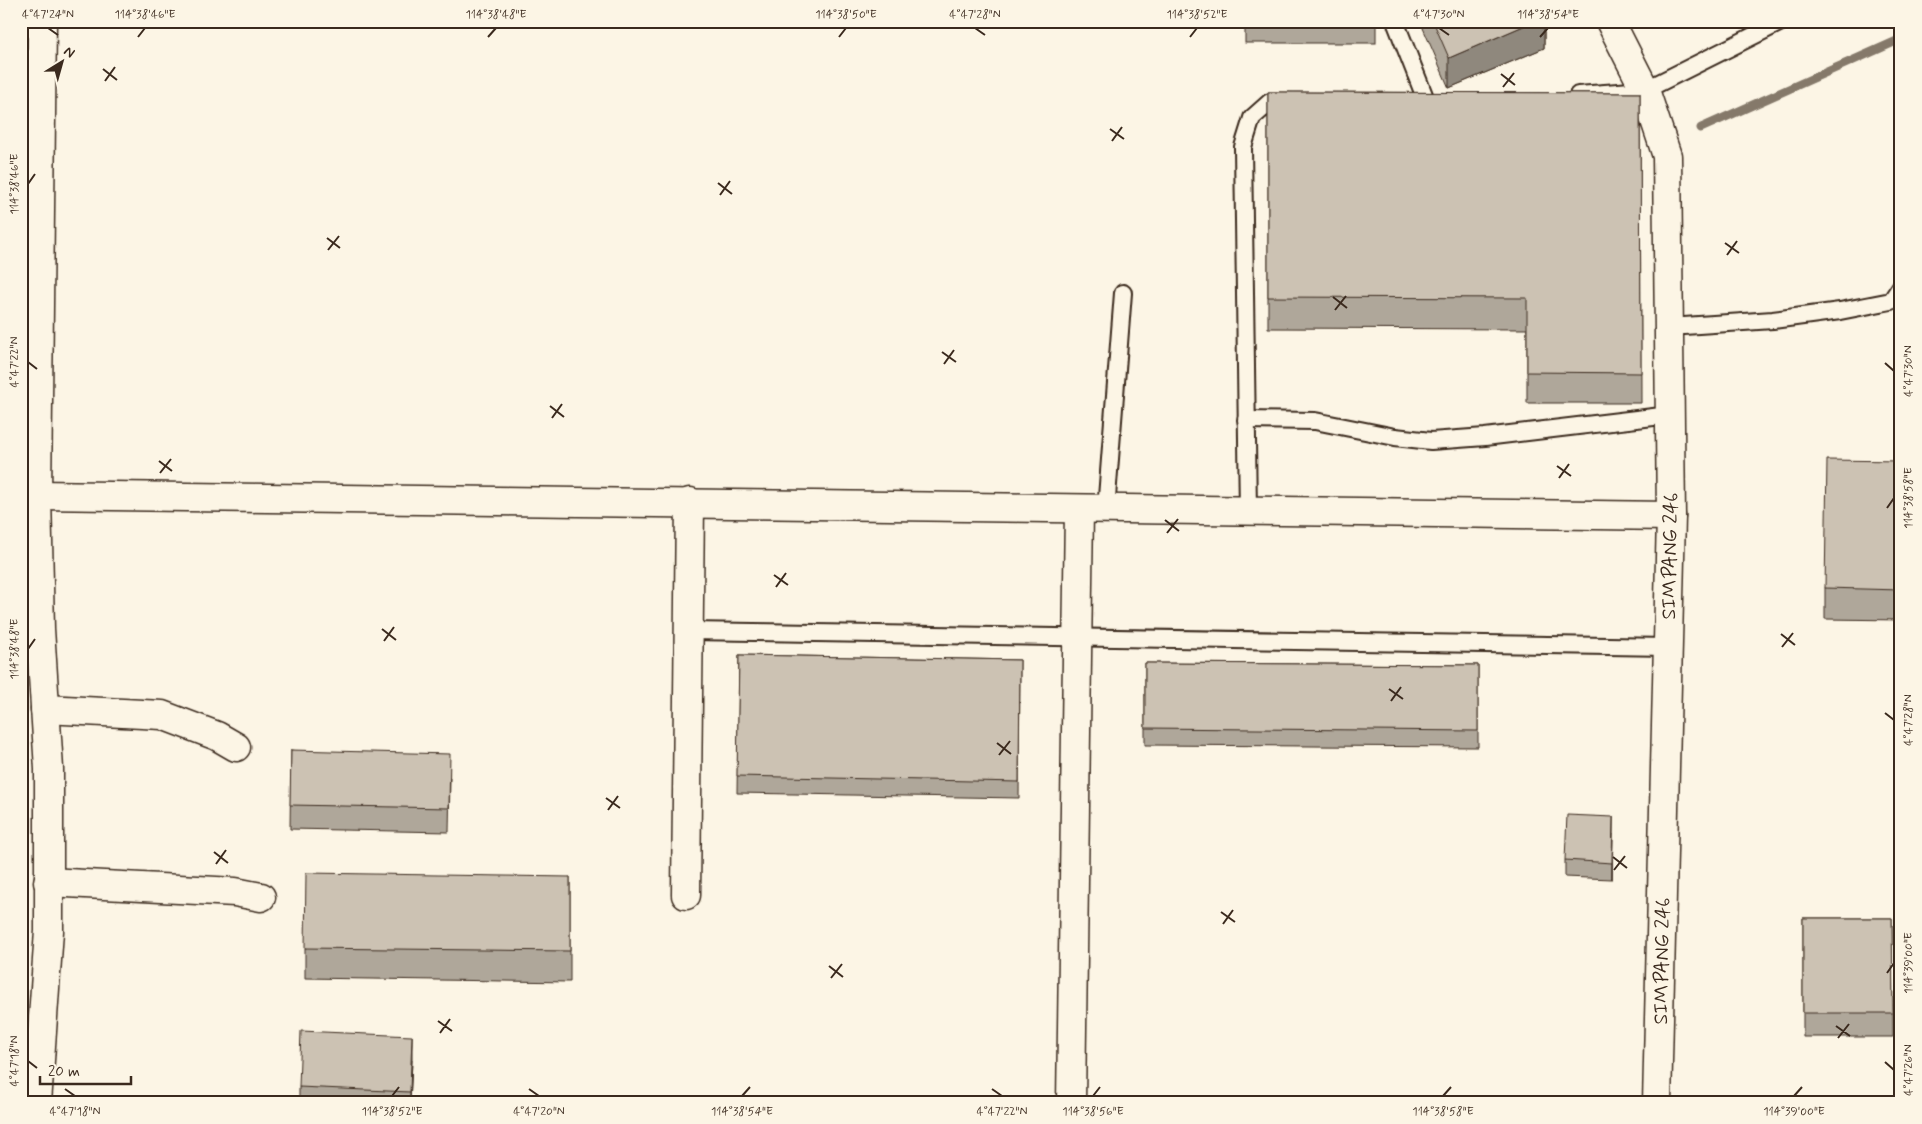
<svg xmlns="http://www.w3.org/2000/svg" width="1922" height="1124" font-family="Mynerve,sans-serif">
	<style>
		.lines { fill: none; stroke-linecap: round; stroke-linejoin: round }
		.stream { stroke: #85796b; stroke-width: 9 }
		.service-casing { stroke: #3b2a1e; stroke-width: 20 }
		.minor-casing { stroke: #3b2a1e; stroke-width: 31 }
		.service { stroke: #fcf5e5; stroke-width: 16 }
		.minor { stroke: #fcf5e5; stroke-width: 28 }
		.wall { fill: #afa79a; stroke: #3b2a1e }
		.shaded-wall { fill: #8f887d; stroke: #3b2a1e }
		.building { fill: #ccc2b3; stroke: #3b2a1e }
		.ticks { fill: none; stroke: #3b2a1e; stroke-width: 2 }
		.labels { text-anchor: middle; stroke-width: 4; stroke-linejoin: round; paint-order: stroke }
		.street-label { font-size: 20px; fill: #3b2a1e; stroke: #fcf5e5 }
		.neatline { fill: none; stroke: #3b2a1e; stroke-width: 2 }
		.ticks-label { font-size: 12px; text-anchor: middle; fill: #3b2a1e }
	</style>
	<rect width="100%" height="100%" fill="#fcf5e5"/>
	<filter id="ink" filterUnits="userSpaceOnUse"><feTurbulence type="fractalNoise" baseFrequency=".02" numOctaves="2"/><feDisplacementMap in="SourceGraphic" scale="10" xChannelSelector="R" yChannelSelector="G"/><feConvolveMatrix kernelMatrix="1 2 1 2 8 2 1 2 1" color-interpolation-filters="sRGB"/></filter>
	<g filter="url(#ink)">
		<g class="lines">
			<polyline class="stream" points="1701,128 1901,39"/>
			<g class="service-casing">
				<g id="service">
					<polyline points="1395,21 1428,105"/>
					<polyline points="1578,95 1645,90 1783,21"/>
					<polyline points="1669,327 1773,320 1840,311 1891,301 1901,286"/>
					<polyline points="1246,420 1315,421 1395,437 1431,441 1485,437 1670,415"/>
					<polyline points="1106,510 1123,293"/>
					<polyline points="1248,512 1243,147 1252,118 1270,102 1289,102"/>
					<polyline points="689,631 1668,647"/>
				</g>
			</g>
			<g class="minor-casing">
				<g id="minor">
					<polyline points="1610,21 1645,90 1667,156 1671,516 1657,1103"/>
					<polyline points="37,495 1671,516"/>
					<polyline points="45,709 162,715 217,736 236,747"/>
					<polyline points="48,882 235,892 261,897"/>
					<polyline points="686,895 690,502"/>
					<polyline points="37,1103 49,931 49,769 40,629 37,495 42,21"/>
					<polyline points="1071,1103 1079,509"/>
				</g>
			</g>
			<use href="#service" class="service"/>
			<use href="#minor" class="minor"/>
		</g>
		<g class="wall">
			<rect x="1245" y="21" width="131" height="22"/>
			<polygon points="1420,21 1544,21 1544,48 1449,88"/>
			<polygon points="1268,92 1640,93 1641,403 1527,403 1527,329 1268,328"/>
			<polygon points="1901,461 1901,620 1825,619 1825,588"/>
			<polygon points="739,655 1020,660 1019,798 737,793"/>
			<polygon points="1145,663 1478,665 1478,747 1145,745"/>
			<polygon points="291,750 450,778 449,832 290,829"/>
			<polygon points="1613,834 1612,879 1565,877 1565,860"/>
			<polygon points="570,877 570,982 305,978 305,948"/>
			<polygon points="1803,918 1892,918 1893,1037 1803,1037"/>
			<polygon points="412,1060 410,1103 299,1103 299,1087"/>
		</g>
		<g class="shaded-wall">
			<polygon points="1535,21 1544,21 1544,48 1449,88 1449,58"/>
			<polygon points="1613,817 1613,834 1612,879 1612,863"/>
			<polygon points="412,1036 412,1060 410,1103 410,1092"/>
		</g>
		<g class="building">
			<polygon points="1433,21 1535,21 1449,58"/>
			<polygon points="1268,92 1640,93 1641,373 1527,372 1527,298 1268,297"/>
			<polygon points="1827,460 1901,461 1901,590 1825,588"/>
			<polygon points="739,655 1020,660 1019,782 737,776"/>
			<polygon points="1145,663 1478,665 1478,731 1145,728"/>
			<polygon points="291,750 450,754 449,808 290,805"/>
			<polygon points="1567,815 1613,817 1612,863 1565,860"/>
			<polygon points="306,873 570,877 570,951 305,948"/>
			<polygon points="1803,918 1892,918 1893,1013 1803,1013"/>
			<polygon points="301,1031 412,1036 410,1092 299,1087"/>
		</g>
	</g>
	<path class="ticks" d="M48,28L58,35M975,28L985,35M1439,28L1449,35M138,37L145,28M488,37L496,28M839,37L846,28M1190,37L1197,28M1540,37L1548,28M103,69L117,80M1501,74L1515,85M105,81L115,67M1503,87L1514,73M1110,129L1124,139M1112,141L1122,127M718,183L732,194M28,184L35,174M720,195L730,181M327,238L340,248M1725,243L1739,253M328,250L339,236M1727,255L1737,241M1333,297L1347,308M1335,310L1346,296M942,352L956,362M28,362L37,369M1885,363L1894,371M944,364L954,350M550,406L564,417M552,418L562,404M159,461L172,471M1557,466L1571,476M160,473L171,459M1559,478L1569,464M1887,508L1894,498M1165,520L1179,531M1167,533L1178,519M774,575L788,585M776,587L786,573M382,629L396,640M1781,634L1795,645M384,641L394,627M1782,647L1793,633M28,649L35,639M1389,689L1403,699M1391,701L1401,687M1885,713L1894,720M997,743L1011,754M999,755L1010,741M606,798L620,808M608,810L618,796M214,852L228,863M1613,857L1627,868M216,864L226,850M1614,870L1625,856M1221,912L1235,922M1223,924L1233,910M829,966L843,977M1887,973L1894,963M831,978L842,964M438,1021L452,1031M1836,1026L1850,1036M440,1033L450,1019M1838,1038L1849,1024M28,1061L37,1068M1885,1062L1894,1070M65,1089L75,1096M529,1089L539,1096M992,1089L1002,1096M392,1096L399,1087M742,1096L750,1087M1093,1096L1100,1087M1443,1096L1451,1087M1794,1096L1802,1087"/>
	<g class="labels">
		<g class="street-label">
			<text transform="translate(1669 556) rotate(-89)" y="7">SIMPANG 246</text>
			<text transform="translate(1661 961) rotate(-89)" y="7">SIMPANG 246</text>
		</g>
	</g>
	<rect width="1922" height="1124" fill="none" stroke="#fcf5e5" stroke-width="55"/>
	<g transform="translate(62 62) rotate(37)" stroke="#fcf5e5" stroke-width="4" paint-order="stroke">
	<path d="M0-4L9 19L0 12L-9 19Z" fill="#3b2a1e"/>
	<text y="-8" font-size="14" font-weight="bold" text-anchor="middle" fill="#3b2a1e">N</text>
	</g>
	<path d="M40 1076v8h91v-8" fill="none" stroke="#3b2a1e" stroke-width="2.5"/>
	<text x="48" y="1076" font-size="15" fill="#3b2a1e" stroke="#fcf5e5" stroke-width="4" paint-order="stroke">20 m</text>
	<rect x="28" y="28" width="1866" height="1068" class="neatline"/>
	<g class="ticks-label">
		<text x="48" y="18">4°47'24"N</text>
		<text x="145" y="18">114°38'46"E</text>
		<text x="496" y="18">114°38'48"E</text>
		<text x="846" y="18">114°38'50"E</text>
		<text x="975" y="18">4°47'28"N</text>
		<text x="1197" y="18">114°38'52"E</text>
		<text x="1439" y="18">4°47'30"N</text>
		<text x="1548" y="18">114°38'54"E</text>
		<text transform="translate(14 184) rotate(-90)" y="4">114°38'46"E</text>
		<text transform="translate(14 362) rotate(-90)" y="4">4°47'22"N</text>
		<text transform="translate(1908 371) rotate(-90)" y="4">4°47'30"N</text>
		<text transform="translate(1908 498) rotate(-90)" y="4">114°38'58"E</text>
		<text transform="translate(14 649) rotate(-90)" y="4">114°38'48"E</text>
		<text transform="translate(1908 720) rotate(-90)" y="4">4°47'28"N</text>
		<text transform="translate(1908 963) rotate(-90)" y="4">114°39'00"E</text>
		<text transform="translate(14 1061) rotate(-90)" y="4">4°47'18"N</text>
		<text transform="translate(1908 1070) rotate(-90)" y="4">4°47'26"N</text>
		<text x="75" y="1115">4°47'18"N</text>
		<text x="392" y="1115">114°38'52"E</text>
		<text x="539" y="1115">4°47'20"N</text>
		<text x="742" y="1115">114°38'54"E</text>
		<text x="1002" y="1115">4°47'22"N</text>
		<text x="1093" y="1115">114°38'56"E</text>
		<text x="1443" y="1115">114°38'58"E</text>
		<text x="1794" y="1115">114°39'00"E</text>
	</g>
</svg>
